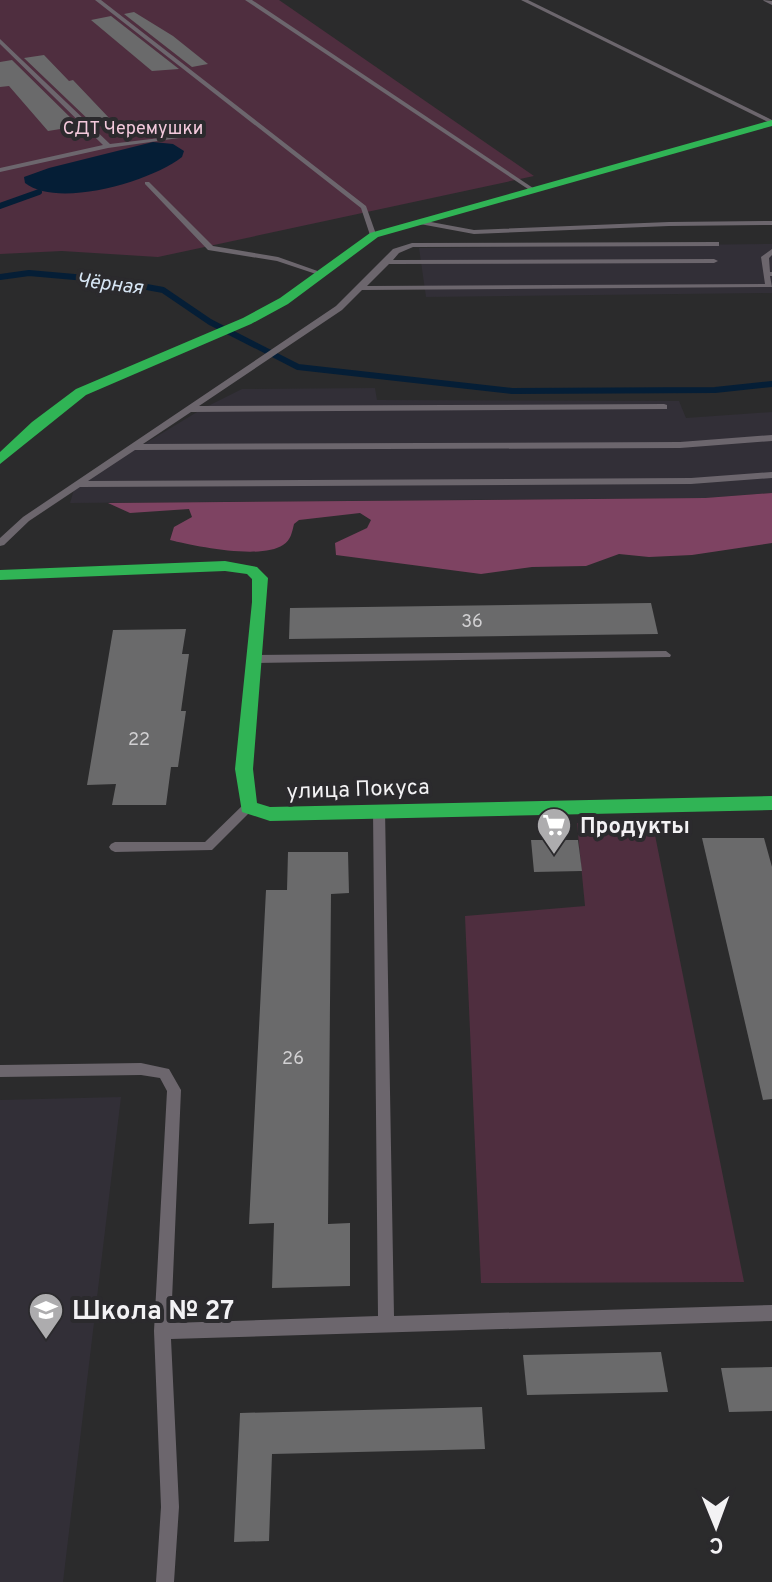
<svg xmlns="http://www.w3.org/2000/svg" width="772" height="1582" font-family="Overpass,sans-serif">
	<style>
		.built { fill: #322f37 }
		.green { fill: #4f2e3f }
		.forest { fill: #7e4362 }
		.water { fill: #051e36 }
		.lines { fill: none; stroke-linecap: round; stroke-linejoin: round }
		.stream { stroke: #051e36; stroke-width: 6 }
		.building { fill: #6a6a6b }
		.lane { fill: #6c666d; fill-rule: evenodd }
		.fast { fill: #30b455; fill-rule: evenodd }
		.labels { text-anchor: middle; stroke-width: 8; stroke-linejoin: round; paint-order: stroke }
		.far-park-label { font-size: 18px; fill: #f3c9dc; stroke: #2b2a2d }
		.number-label { font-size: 18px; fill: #d1d0d2 }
		.far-water-label { font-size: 20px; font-style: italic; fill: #d6e5f4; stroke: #2b2a2d }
		.street-label { font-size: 22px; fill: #f3f2f4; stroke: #2b2a2d }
		.poi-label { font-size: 22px; font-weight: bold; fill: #f3f2f4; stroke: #2b2a2d; text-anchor: start }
		.near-poi-label { font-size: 26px; font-weight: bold; fill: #f3f2f4; stroke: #2b2a2d; text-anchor: start }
	</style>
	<rect width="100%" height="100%" fill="#2b2b2c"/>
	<g class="built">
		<polygon points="772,244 772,293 426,297 419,248"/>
		<polygon points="375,388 377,400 679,401 686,418 772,412 772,493 705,498 70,503 75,486 202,409 242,389"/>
		<polygon points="121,1097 63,1582 0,1582 0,1100"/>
	</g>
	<g class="green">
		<polygon points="0,0 279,0 534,176 158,257 62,251 0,254"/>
		<polygon points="577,823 653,825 744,1282 481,1283 465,916 585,906"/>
	</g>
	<path class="forest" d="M772,493V543L692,555L649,557L619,554L586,566L532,567L481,574L336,555L335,543L367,528L371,520L360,513L299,520L294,524C292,532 291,540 283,545C261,560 194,546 170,540L174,527L192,517L189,509L130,513L108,503L705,498Z"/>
	<path class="water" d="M153,142L173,144L184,151L182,157C152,181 58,209 25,183L24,177L49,168Z"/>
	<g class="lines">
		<g class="stream">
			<polyline points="0,206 39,192"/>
			<polyline points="0,277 29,273 109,280 163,290 210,322 298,367 512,391 715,390 772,384"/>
		</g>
	</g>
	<g class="building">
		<polygon points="134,12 173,36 208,64 192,67 124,14"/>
		<polygon points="111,16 179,69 152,71 91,20"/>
		<polygon points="44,55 69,81 73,80 111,120 92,123 24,58"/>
		<polygon points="12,60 79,126 48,131 9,86 0,87 0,62"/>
		<polygon points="651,603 658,634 289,639 290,608"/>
		<polygon points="186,629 182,654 189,654 181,711 186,711 178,767 171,767 166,805 112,805 116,784 87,785 113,630"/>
		<polygon points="702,838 764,838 772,867 772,1099 763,1100"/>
		<polygon points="531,840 578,840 582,871 534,872"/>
		<polygon points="288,852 348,852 349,893 331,894 328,1224 350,1223 350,1286 272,1288 274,1223 249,1224 266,890 287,890"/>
		<polygon points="661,1352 668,1392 527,1395 523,1355"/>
		<polygon points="772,1367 772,1411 729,1412 721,1368"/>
		<polygon points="482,1407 485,1449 272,1454 269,1541 234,1542 240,1413"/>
	</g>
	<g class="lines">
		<g class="lane">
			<polygon points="95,0 101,0 366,206 377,237 370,235 361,208"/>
			<polygon points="245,0 252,0 536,190 531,191"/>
			<polygon points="521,0 528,0 772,120 772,124"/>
			<polygon points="763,0 772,1 772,5 764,1"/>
			<polygon points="0,39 110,144 176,136 179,138 108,148 0,172 0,168 103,145 0,44"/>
			<polygon points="145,182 149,182 213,246 278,257 326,274 322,276 277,261 208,250 145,184"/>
			<polygon points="420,220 474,230 669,222 772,221 772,225 669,226 474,234 420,224"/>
			<polygon points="716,242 719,242 719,246 413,247 399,253 393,260 714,259 718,261 714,263 389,264 367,286 765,284 761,257 772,249 772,255 769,258 770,272 772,272 772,276 770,276 772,287 362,290 342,310 199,406 664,404 667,405 667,409 191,412 143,444 680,442 772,435 772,441 680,448 135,450 88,481 691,478 772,472 772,478 691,484 80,487 29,521 4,545 0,546 0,538 23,517 336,306 393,249 412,243"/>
			<polygon points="666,651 671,655 670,657 254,663 249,659 254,655"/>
			<polygon points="248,803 254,807 252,810 212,850 115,852 111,850 109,847 111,844 115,842 205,842 244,804"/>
			<polygon points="379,806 385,810 394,1316 772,1305 772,1321 171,1339 179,1507 174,1582 156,1582 161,1507 154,1331 167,1091 160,1078 141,1075 0,1077 0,1065 141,1063 169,1069 181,1090 171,1323 378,1316 373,810"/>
		</g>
		<g class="fast">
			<polygon points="772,120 772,126 378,237 288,304 251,324 86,395 0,464 0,452 32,422 76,389 243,318 280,298 370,233"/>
			<polygon points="225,561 257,567 268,578 253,769 257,803 270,807 772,796 772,810 270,821 242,812 235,769 252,602 252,579 247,574 225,571 0,580 0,570"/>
		</g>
	</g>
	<defs>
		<g id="supermarket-pin" transform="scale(1.8)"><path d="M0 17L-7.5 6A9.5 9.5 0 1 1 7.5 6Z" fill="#adacae" stroke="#2b2a2d"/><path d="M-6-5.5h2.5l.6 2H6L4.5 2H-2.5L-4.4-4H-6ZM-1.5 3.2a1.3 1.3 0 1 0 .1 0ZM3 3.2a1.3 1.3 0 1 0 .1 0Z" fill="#fff"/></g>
		<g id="school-pin" transform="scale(1.8)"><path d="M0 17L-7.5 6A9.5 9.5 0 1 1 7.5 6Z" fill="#adacae" stroke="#2b2a2d"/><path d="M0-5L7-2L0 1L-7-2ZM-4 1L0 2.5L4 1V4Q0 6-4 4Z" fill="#fff"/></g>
	</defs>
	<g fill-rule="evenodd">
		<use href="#supermarket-pin" x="554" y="825"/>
		<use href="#school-pin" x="46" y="1310"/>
	</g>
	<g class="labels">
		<g class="far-park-label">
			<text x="133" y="134">СДТ Черемушки</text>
		</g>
		<g class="number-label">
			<text x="472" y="627">36</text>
			<text x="139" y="745">22</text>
			<text x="293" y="1064">26</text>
		</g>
		<g class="far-water-label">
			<text transform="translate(110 283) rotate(7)" y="7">Чёрная</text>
		</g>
		<g class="street-label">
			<text transform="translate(358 788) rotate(-2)" y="8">улица Покуса</text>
		</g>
		<g class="poi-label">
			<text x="580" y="833">Продукты</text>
		</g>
		<g class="near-poi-label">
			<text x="72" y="1319">Школа № 27</text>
		</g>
	</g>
	<g transform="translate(716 1526) rotate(179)" stroke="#2b2a2d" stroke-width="6" paint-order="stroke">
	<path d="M0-6L14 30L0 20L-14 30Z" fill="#f3f2f4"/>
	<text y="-12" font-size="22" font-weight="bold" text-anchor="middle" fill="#f3f2f4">С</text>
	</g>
</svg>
